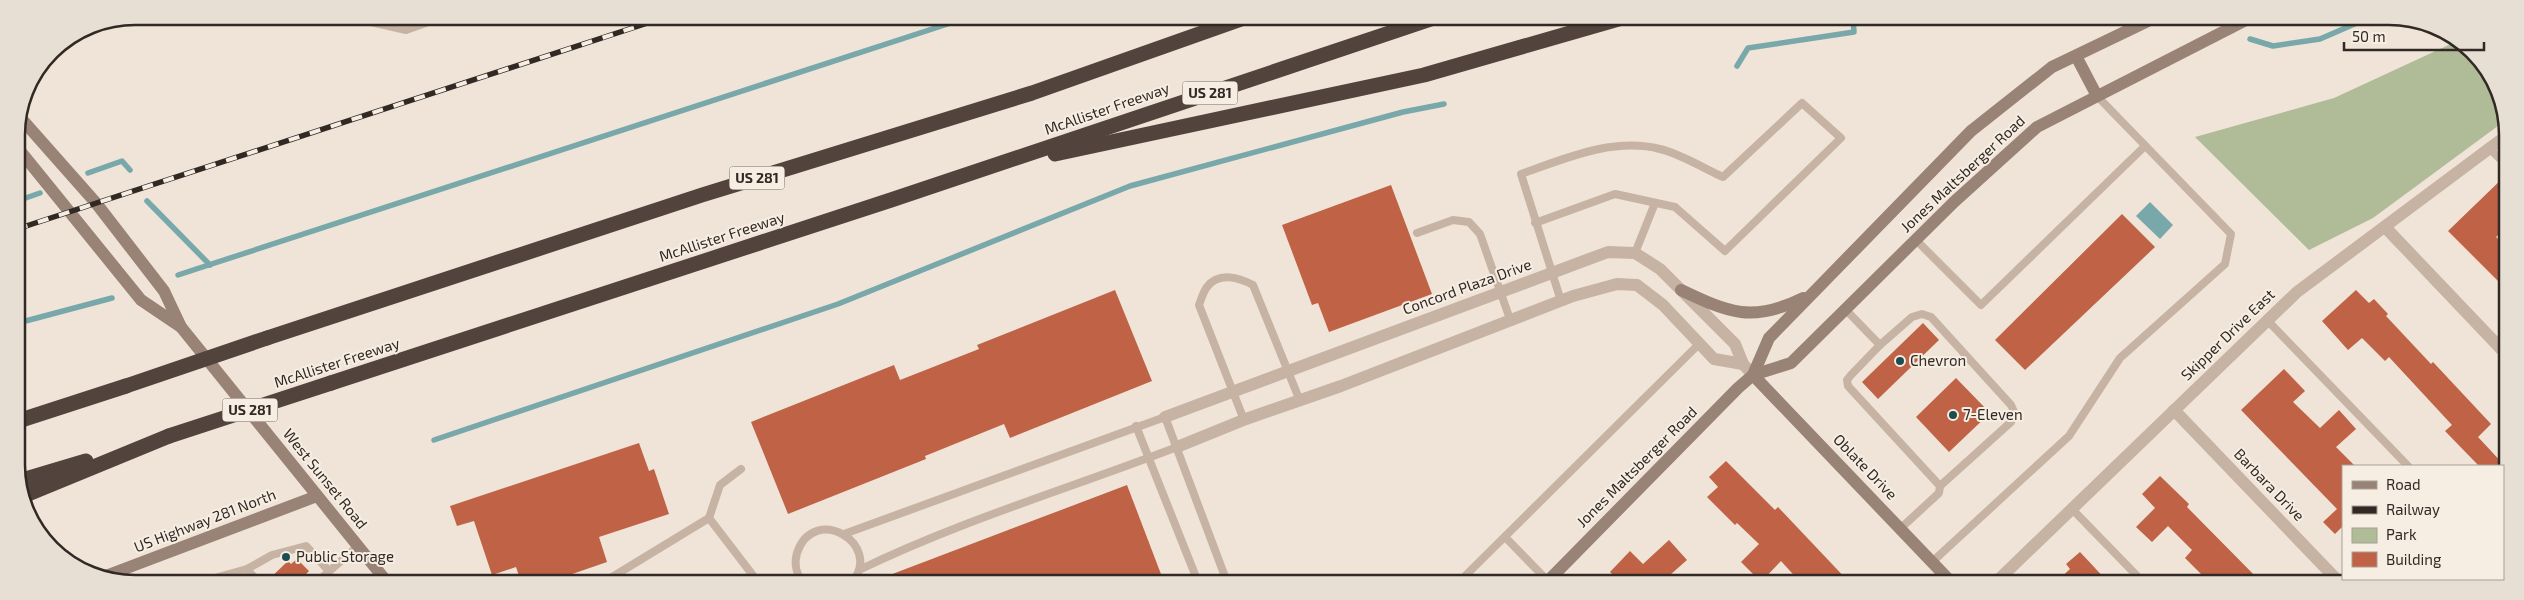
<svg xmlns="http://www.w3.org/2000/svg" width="2524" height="600" font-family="'Exo 2',sans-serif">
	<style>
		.green { fill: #b0bc98 }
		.water { fill: #78a8aa }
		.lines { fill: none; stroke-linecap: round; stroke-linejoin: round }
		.stream { stroke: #78a8aa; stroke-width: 5.5 }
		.building { fill: #bf6245 }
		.lane { stroke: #c6b3a4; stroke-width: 8 }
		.street { stroke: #c6b3a4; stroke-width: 12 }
		.secondary { stroke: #998376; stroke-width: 12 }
		.highway { stroke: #52433d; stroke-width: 15 }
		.rail-casing { stroke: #322925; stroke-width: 5.5 }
		.rail { stroke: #f7eee3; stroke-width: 4; stroke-dasharray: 11; stroke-linecap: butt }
		.highway-bridge { stroke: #52433d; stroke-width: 15 }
		.poi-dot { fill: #1e4d50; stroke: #f7eee3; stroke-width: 2 }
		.labels { text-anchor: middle; stroke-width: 4; stroke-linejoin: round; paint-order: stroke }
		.shield { fill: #f7eee3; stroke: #6d645e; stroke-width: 1 }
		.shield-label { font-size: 14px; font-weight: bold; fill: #322925 }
		.street-label { font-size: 15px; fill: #322925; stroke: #f7eee3 }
		.poi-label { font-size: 15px; fill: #322925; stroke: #f7eee3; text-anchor: start }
		.rim { fill: none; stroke: #322925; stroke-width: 2.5 }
	</style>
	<rect width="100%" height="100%" fill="#efe4d7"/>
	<polygon class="green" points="2455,42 2473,51 2506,112 2506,120 2373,218 2309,250 2195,137 2334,98"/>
	<polygon class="water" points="2150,202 2173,225 2160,239 2136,216"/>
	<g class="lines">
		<g class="stream">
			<polyline points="2250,39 2273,46 2320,39 2366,19"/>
			<polyline points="1737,66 1748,48 1854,32 1853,18"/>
			<polyline points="88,173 122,161 130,170"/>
			<polyline points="17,201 40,193"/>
			<polyline points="147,201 210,265"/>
			<polyline points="178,275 969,17"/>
			<polyline points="18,323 112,298"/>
			<polyline points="434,440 838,304 1130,186 1403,112 1444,104"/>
		</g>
	</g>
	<g class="building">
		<polygon points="2506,175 2505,228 2496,237 2505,246 2505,288 2448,231"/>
		<polygon points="1391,185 1432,294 1329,332 1318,303 1312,305 1282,225"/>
		<polygon points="2122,214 2155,247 2025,370 1995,340"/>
		<polygon points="1115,290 1152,381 1010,438 1004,424 925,456 926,459 788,514 751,422 894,365 900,380 979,349 977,345"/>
		<polygon points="2356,290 2369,303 2374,299 2388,314 2386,316 2431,364 2433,362 2491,424 2478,437 2505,466 2479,466 2445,431 2452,425 2389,357 2385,361 2362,338 2348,350 2322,321"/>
		<polygon points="1923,323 1939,340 1878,399 1862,382"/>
		<polygon points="2284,369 2305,391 2293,402 2320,428 2339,410 2356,429 2336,447 2355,466 2343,466 2343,526 2335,534 2323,522 2337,509 2241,410"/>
		<polygon points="1956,378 1990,413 1949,452 1916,417"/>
		<polygon points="639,443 649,471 654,469 669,514 599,537 607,562 549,582 521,582 516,567 492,575 474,521 457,526 450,506"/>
		<polygon points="1726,461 1775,510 1778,507 1850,583 1801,583 1781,561 1761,582 1741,562 1759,544 1737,523 1735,525 1707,497 1718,487 1709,477"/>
		<polygon points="2160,476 2189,504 2187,507 2262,583 2224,583 2215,574 2208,581 2185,558 2192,550 2168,526 2152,542 2136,527 2155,508 2142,494"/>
		<polygon points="1127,485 1164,582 875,582 874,581"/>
		<polygon points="1669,540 1687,560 1661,583 1621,583 1610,572 1630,551 1643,564"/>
		<polygon points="2080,552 2109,583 2055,583 2070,569 2066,564"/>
		<polygon points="297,559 309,571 298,582 266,582 288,561 291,564"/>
	</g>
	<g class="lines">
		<g class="lane">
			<polyline points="367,16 371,22 406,30 443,17"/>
			<polyline points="2489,148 2506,165"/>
			<path d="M1535,223L1615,194L1675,207L1725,251L1841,138L1802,103L1723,177C1703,168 1681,154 1660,149C1612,137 1564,159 1521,174L1561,301"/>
			<polyline points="1417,233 1453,220 1469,222 1480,234 1511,322"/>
			<polyline points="1915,239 1981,305 2145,146"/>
			<polyline points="1635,253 1655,203"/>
			<polyline points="1845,309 1880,345 1851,375 1847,380 1848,386 1940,486 1939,493 1901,528"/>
			<polyline points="2267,320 2408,466"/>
			<polyline points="1880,345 1912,317 1922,314 1931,317 2011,405 2015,414 2011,422 1940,486"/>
			<path d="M1244,420L1199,305C1201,300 1203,292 1207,287C1219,271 1240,278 1253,285L1300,401"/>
			<polyline points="1136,426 1198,582"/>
			<polyline points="2072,509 2144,583"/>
			<polyline points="709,518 720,485 741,469"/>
			<polyline points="844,534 1165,417 1227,582"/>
			<polyline points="1505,537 1548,581"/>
			<polyline points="1932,562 2069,436 2120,358 2225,264 2231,234 2097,96"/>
			<path d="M859,570C962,520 1071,488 1177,447"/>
			<polyline points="204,581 247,569"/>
			<polyline points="258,582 247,569 272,555 306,546 329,571"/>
			<polyline points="317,582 358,546"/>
			<polyline points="604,582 709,518 758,582"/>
			<path d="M803,582C796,574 794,563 797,553C814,502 884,545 852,582"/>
			<polyline points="1458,583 1699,344"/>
		</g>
		<g class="street">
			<polyline points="2385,227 2505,353"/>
			<polyline points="2174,410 2340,583"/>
			<polyline points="1165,417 1608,252 1635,253 1660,269 1735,344 1743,364 1753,375"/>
			<polyline points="1177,447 1246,419 1341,386 1573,296 1617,284 1637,285 1663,305 1714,359 1743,364"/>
			<polyline points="1995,583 2297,292 2506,136"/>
		</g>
		<g class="secondary">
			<polyline points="2076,56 2097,96"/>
			<polyline points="19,116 96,203 164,291 181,327 387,582"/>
			<polyline points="17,147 141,300 181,327"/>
			<path d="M1681,290C1729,313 1753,323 1803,298"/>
			<polyline points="1753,375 1769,338 1971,131 2052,67 2154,18"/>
			<polyline points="1753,375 1952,583"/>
			<polyline points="103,577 317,496"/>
			<polyline points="1546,583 1738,388 1753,375 1791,363 1954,202 2037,127 2250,18"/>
		</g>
		<g class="highway">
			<polyline points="1055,154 1424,75 1622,18"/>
			<polyline points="267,338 702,195 1032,93 1247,17"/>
			<polyline points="331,383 891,200 1434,18"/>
			<polyline points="18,421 126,386"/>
			<polyline points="19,481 86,461"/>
			<polyline points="23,496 169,436"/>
		</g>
		<g class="rail-casing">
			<polyline id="rail" points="17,229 666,17"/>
		</g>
		<use href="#rail" class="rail"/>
		<g class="highway-bridge">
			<polyline points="126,386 267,338"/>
			<polyline points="169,436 331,383"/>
		</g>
	</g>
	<g class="poi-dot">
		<circle cx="1900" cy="361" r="5"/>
		<circle cx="1953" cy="415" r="5"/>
		<circle cx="286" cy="557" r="5"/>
	</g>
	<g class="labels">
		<g class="shield">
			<rect x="1182.5" y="81.5" width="55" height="23" rx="4"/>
			<rect x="729.5" y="166.5" width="55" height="23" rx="4"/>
			<rect x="222.5" y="398.5" width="55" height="23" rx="4"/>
		</g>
		<g class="shield-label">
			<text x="1210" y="98">US 281</text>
			<text x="757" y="183">US 281</text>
			<text x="250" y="415">US 281</text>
		</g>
		<g class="street-label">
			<text transform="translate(1107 109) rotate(-19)" y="5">McAllister Freeway</text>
			<text transform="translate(1963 174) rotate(-43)" y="5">Jones Maltsberger Road</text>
			<text transform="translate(722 237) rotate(-18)" y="5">McAllister Freeway</text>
			<text transform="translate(1467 287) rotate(-20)" y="5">Concord Plaza Drive</text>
			<text transform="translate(2228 335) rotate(-44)" y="5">Skipper Drive East</text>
			<text transform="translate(337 363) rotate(-18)" y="5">McAllister Freeway</text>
			<text transform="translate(1637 467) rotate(-45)" y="5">Jones Maltsberger Road</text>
			<text transform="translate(1865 467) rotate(46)" y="5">Oblate Drive</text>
			<text transform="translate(325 479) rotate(51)" y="5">West Sunset Road</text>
			<text transform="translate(2269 485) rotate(46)" y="5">Barbara Drive</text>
			<text transform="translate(205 521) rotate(-21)" y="5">US Highway 281 North</text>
		</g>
		<g class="poi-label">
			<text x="1910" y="366">Chevron</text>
			<text x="1963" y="420">7-Eleven</text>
			<text x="296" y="562">Public Storage</text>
		</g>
	</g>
	<path d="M0 0H2524V600H0ZM135 25H2389A110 110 0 0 1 2499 135V465A110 110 0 0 1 2389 575H135A110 110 0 0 1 25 465V135A110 110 0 0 1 135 25Z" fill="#e7ded4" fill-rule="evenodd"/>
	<path class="rim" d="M135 25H2389A110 110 0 0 1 2499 135V465A110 110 0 0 1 2389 575H135A110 110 0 0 1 25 465V135A110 110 0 0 1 135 25Z"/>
	<rect x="2342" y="465" width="162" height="115" fill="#f7eee3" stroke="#a89f97"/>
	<rect x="2352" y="481" width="25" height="8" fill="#998376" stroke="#a89f97"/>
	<text x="2386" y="490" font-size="15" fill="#322925">Road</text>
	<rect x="2352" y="506" width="25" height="8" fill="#322925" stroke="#a89f97"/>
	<text x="2386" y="515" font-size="15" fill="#322925">Railway</text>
	<rect x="2352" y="528" width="25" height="15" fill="#b0bc98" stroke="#a89f97"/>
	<text x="2386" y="540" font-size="15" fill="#322925">Park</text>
	<rect x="2352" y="552" width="25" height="15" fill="#bf6245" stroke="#a89f97"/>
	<text x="2386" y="565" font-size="15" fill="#322925">Building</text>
	<path d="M2344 42v8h140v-8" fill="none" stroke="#322925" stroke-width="2.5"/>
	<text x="2352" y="42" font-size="15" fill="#322925" stroke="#f7eee3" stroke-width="4" paint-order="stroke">50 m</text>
</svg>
